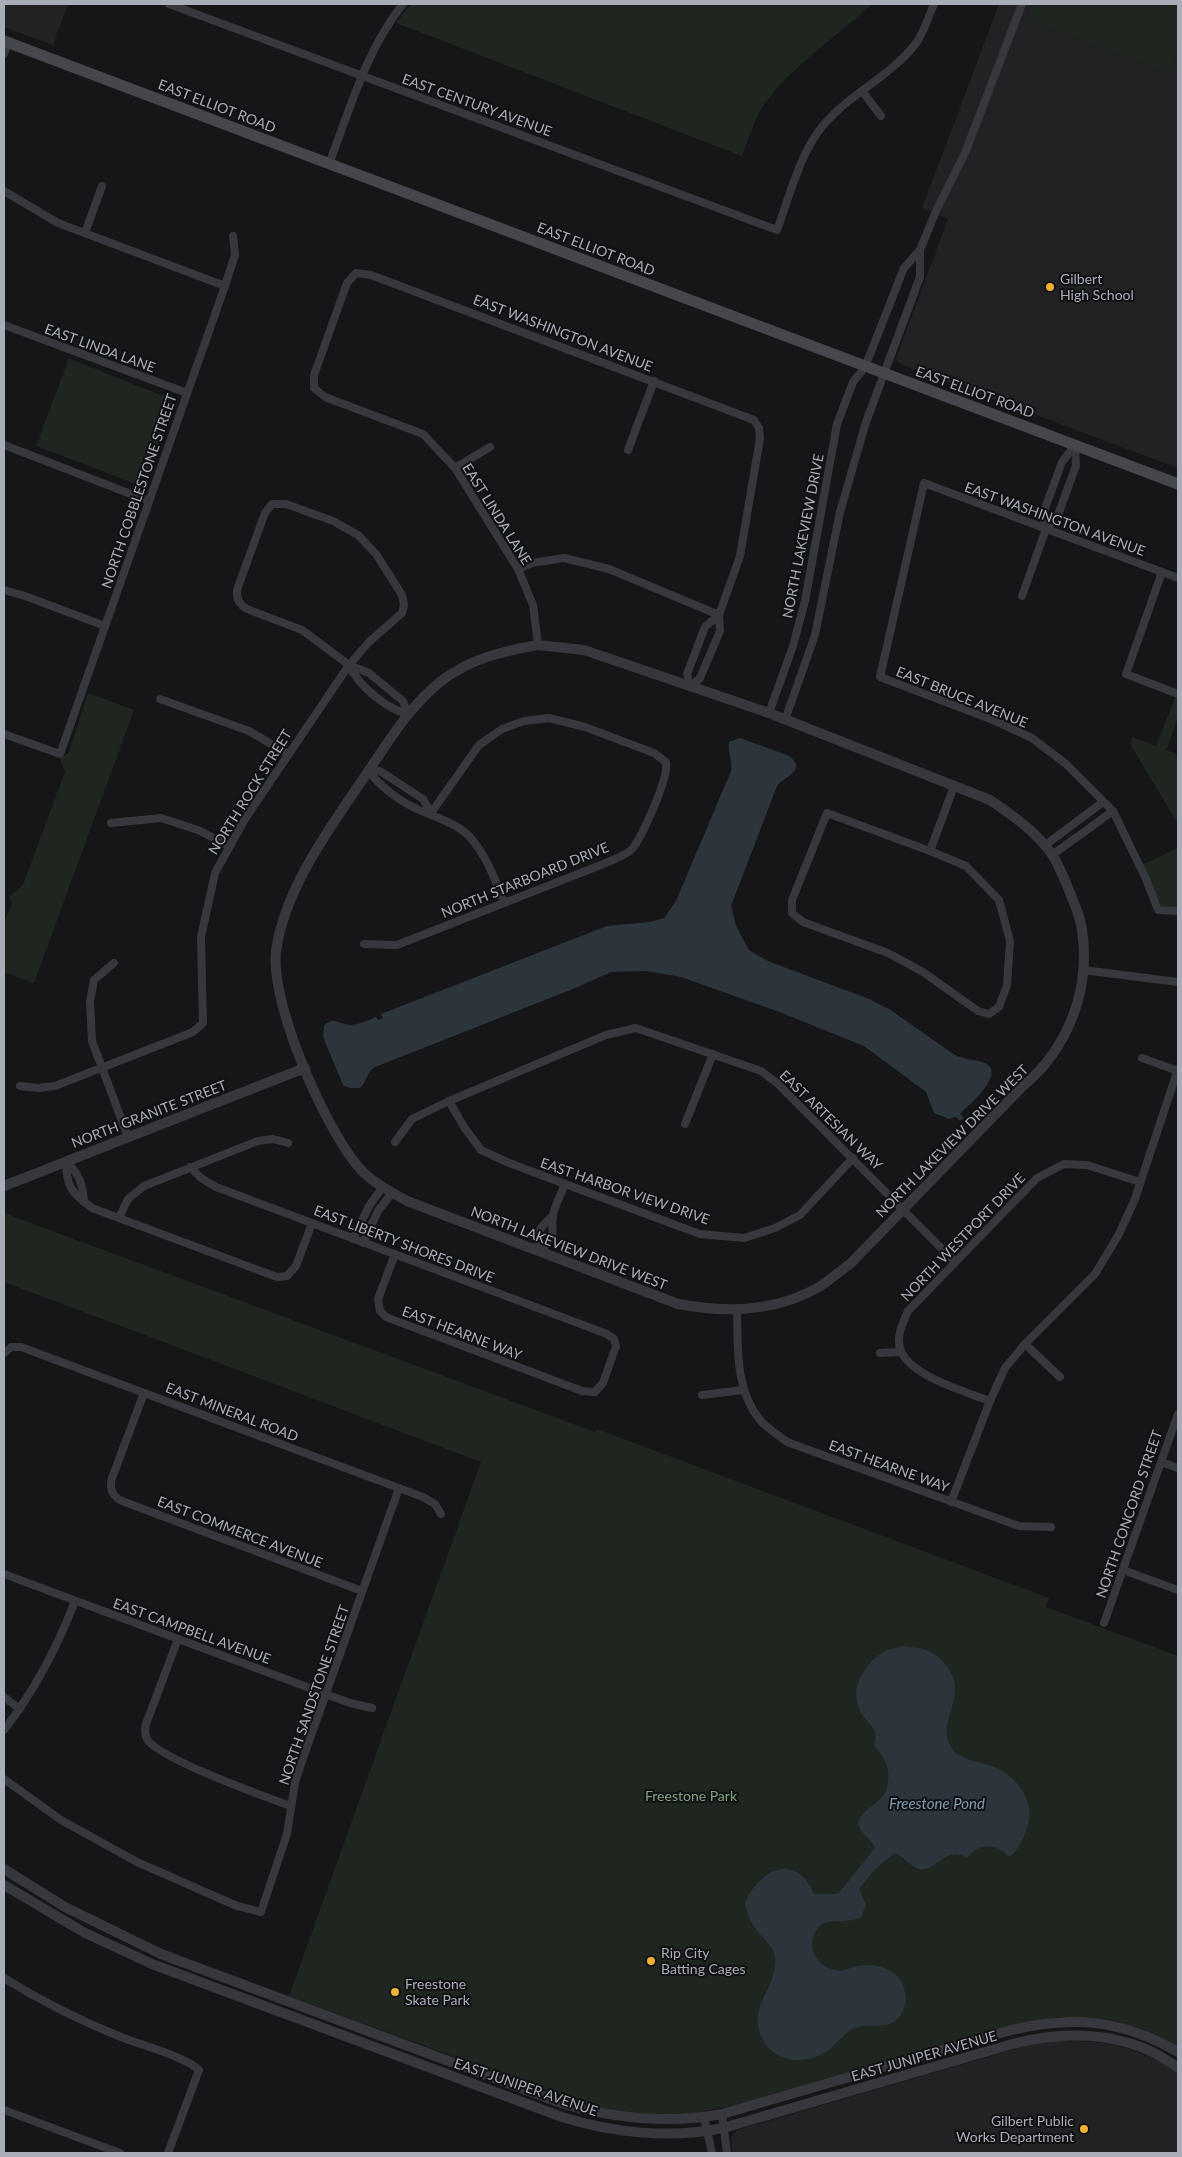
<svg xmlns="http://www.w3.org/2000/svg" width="1182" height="2157" font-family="Lato,sans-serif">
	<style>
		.built { fill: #222225 }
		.green { fill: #1e261f }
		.water { fill: #2c353c }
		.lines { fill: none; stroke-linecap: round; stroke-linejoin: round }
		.minor { stroke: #37383d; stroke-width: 8 }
		.tertiary { stroke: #37383d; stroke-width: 10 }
		.secondary { stroke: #45474d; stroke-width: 11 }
		.poi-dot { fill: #f2b134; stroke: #111113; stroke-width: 2 }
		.labels { text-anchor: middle; stroke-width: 4; stroke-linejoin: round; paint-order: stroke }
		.street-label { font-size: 14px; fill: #a8adb8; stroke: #111113 }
		.poi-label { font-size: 14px; fill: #a8adb8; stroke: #111113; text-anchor: start }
		.park-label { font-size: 14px; fill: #7fa381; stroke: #111113 }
		.water-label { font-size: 15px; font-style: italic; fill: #7f9bb3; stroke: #111113 }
	</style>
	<rect width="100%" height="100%" fill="#161618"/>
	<g class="built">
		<polygon points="4,4 68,4 53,45 4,27"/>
		<polygon points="999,4 1178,4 1178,468 905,366 898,362 896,358 948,219 922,208"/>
		<polygon points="1055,2040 1104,2043 1127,2048 1161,2062 1178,2074 1178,2153 732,2153 731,2138 737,2130 1029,2045"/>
	</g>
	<g class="green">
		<path d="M411,4H871L869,7C838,35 778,77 759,113C752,127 747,142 742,156L396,23Z"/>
		<polygon points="1034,4 1178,4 1178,45 1168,72 1028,20"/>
		<polygon points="69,358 160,395 170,396 173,402 141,486 36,446"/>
		<polygon points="88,693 134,710 34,983 4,972 4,921 12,904 9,897 23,885 65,772 60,759 69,752"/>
		<polygon points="1177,693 1178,718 1166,750 1178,755 1178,824 1130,744 1132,737 1156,746"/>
		<polygon points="1178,848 1178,910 1158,910 1140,866"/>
		<polygon points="4,1213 595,1432 597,1429 1049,1598 1046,1607 1178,1656 1178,2047 1140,2028 1111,2020 1059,2017 1002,2028 739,2104 684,2115 654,2116 626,2112 589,2106 563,2097 289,1996 481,1462 4,1282"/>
	</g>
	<g class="water">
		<path d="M740,738L789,756C808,771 784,776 777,786L731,906L736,926L743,939L749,950L759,956L770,962L869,999L889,1009L955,1055C965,1060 973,1059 982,1062C1010,1071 969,1105 960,1114L964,1118L960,1121L956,1117L949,1119L934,1113L926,1092L864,1046L777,1011L681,977L646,971L611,972L573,989L375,1067C365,1073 368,1081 360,1088H350L343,1085L323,1037L324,1026C333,1015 340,1026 353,1025C360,1024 369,1020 376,1017L378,1020L383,1018L381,1014L607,926L650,922L664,918L676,901L731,771C733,760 727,752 729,742Z"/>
		<path d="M905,1646C913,1648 921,1647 928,1651C936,1654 943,1661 948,1668C969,1696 935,1723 951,1747C962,1764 983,1760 999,1769C1018,1779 1035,1802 1028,1825C1024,1837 1020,1849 1009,1857C997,1843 978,1843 967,1858C944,1844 937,1873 919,1869C910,1866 904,1857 895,1853L876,1868L859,1889L866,1905L861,1917C850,1924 828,1918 821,1925C803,1942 814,1966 836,1970C844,1972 851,1967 858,1966C878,1963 902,1970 905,1992C907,2000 905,2007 901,2014C891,2033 868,2021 853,2029C842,2035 835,2047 824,2053C802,2066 772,2061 762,2038C748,2008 772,1993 775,1966C778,1947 762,1939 753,1925C748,1918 747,1911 745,1903C754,1880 783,1853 806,1880C809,1883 811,1889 814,1894H838L875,1848C872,1839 861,1835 858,1823C863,1805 886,1805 888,1782C890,1771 886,1761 880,1753C880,1752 875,1748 875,1747C873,1742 877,1737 875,1732C872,1724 865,1720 861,1713C853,1695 855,1683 867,1667C876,1654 890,1647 905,1646Z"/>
	</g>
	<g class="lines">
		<g class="minor">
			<path d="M169,4L777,230C789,198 798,160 818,132C844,96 890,78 917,42C924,31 929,16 934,4"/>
			<polyline points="4,54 8,43"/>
			<polyline points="862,91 881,116"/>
			<path d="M329,164C350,109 366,50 403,4"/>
			<polyline points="4,191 58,223 225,286"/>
			<polyline points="85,233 102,186"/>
			<polyline points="4,325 187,393"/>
			<polyline points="4,445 149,501"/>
			<polyline points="628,450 654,381"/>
			<polyline points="455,468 490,447"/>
			<polyline points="1046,529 1043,514 1062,462 1075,445"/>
			<polyline points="518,569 532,563 564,558 609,569 719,615"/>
			<polyline points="1162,572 1126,674 1178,694"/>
			<polyline points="1178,578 924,483 880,677 993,720 1032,738 1066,764 1113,811 1146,879 1158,910 1178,911"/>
			<polyline points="4,590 25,596 105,626"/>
			<polyline points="1022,596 1046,529 1057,518 1074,471 1076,466 1075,445"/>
			<polyline points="538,645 533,605 518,569 455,468 423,434 325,397 314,388 314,375 347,283 356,273 371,275 754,420 759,428 760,438 740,556 719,615 720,631 700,678 690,687 687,674 705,627 719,615"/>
			<polyline points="160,699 249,731 288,754"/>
			<polyline points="769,713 793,646 805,601 837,424 853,382 865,367 904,268 920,250 936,211 965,153 1022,4"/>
			<polyline points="785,720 815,635 840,512 866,422 920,277 920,250"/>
			<polyline points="4,734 60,754 225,286 235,255 233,236"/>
			<path d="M369,771C378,785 401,802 417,809C432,816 456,823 468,835C486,854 495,879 504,903"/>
			<polyline points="369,771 380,771 423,799 431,813"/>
			<polygon points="827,813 930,851 966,866 999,900 1010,941 1007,985 999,1007 989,1014 978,1011 923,972 888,953 803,922 792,913 792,900"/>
			<polyline points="111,823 161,818 198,830 229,846"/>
			<polyline points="1044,846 1103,802"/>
			<polyline points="930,851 954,786"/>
			<polyline points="1052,855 1113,811"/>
			<path d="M364,944L397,945L606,863C614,859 627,855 633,848C643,834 669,778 666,762L654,753L585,727L549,718L524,721L502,729L479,745L431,813"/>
			<polyline points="114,963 94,980 90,1001 92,1041 128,1137"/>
			<polyline points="1083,970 1178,982"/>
			<polyline points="1142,1058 1178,1071"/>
			<path d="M20,1086L38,1088L55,1086L193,1032L203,1023L201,937L215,873L245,819L349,665L369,642L402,613L404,605L402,595L376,554L358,535L333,521L286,504H272L265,513L238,587C235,597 238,604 247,609L302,630L349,665L369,673L403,701L408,714C386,709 358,685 349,665"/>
			<polyline points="449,1101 464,1127 481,1150 507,1162 565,1184 700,1234 744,1238 775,1228 800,1215 853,1158"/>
			<polyline points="685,1124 713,1054"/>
			<polyline points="395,1142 412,1119 449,1101 606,1035 636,1028 761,1071 777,1083 955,1262"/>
			<path d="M66,1161C66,1187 72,1193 92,1208L277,1277L287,1276L296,1266L312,1223"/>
			<path d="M66,1161C79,1174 83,1184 84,1202"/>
			<polyline points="190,1167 201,1178 216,1187 607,1334 614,1339 616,1346 603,1383 595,1392 582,1391 386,1317 380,1311 378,1299 395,1254"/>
			<path d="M553,1216C539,1227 536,1233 539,1251C559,1234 550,1235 553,1215C555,1205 561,1194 565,1184"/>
			<polyline points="119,1218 128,1199 144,1186 258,1141 273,1139 288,1143"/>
			<polyline points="353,1239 369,1206 382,1188"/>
			<polyline points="363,1243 378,1211 392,1193"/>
			<path d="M737,1309C738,1347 735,1390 760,1420C767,1429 779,1435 787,1442L1019,1526L1051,1527"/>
			<polyline points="1025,1344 1060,1377"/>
			<polyline points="4,1353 11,1347 21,1347 423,1497 435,1504 441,1514"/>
			<polyline points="880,1353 901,1352"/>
			<path d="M144,1393L112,1478C109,1489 112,1496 122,1501L362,1591"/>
			<polyline points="702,1395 743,1390"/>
			<path d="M990,1401C966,1392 911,1376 901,1351C895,1337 903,1323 908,1311L1037,1178L1064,1164L1087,1165L1140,1182"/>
			<polyline points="1161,1462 1178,1468"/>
			<polyline points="951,1502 990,1401 1005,1368 1025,1344 1095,1274 1119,1234 1135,1199 1178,1069"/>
			<polyline points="1123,1570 1178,1590"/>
			<polyline points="4,1574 350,1703 372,1708"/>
			<polyline points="1104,1623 1178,1414"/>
			<path d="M178,1639L146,1724C145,1729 144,1734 147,1739C159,1759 266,1797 291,1806"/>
			<polyline points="4,1697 20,1709"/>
			<path d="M4,1730C35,1690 57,1648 75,1601"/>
			<polyline points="4,1779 61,1820 137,1862 237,1906 261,1912 287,1834 295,1783 301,1764 399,1488"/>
			<path d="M4,1978C41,2001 81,2021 121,2037C141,2045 184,2056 199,2070L168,2153"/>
			<polyline points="4,2110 120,2153"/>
			<polyline points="722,2114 727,2153"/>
			<polyline points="704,2117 712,2153"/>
		</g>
		<g class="tertiary">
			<path d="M538,645L584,650L769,713L990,800C1012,815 1037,832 1053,856C1058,864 1062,874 1066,883C1072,898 1080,914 1082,930C1091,990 1068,1049 1022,1087L850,1264C840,1271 830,1280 819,1287C776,1312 726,1313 678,1304L407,1201C389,1191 369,1181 356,1164C323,1123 270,1003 276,951C285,887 332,825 367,773C389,741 409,707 440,682C469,659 503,651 538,645Z"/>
			<polyline points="4,1186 305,1068"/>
			<path d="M4,1869L65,1907L161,1954L564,2104C617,2119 668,2124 722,2114L1004,2032C1068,2015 1120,2018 1178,2052"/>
			<path d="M4,1885L85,1933L152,1964L562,2117C613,2133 670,2139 723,2128L1009,2045C1065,2029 1130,2031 1178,2068"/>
		</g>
		<polyline class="secondary" points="4,41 1178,484"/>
	</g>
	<g class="poi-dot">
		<circle cx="1050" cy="287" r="5"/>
		<circle cx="651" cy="1961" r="5"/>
		<circle cx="395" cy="1992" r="5"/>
		<circle cx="1084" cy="2129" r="5"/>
	</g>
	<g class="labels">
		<g class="street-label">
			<text transform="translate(477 105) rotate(20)" y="5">EAST CENTURY AVENUE</text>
			<text transform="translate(217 106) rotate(21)" y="5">EAST ELLIOT ROAD</text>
			<text transform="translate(596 249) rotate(21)" y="5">EAST ELLIOT ROAD</text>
			<text transform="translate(563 333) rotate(21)" y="5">EAST WASHINGTON AVENUE</text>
			<text transform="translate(100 348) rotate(20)" y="5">EAST LINDA LANE</text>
			<text transform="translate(975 392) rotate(20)" y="5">EAST ELLIOT ROAD</text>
			<text transform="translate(139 491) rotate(-71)" y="5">NORTH COBBLESTONE STREET</text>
			<text transform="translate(497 514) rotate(58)" y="5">EAST LINDA LANE</text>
			<text transform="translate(1055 519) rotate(20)" y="5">EAST WASHINGTON AVENUE</text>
			<text transform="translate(803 536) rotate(-79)" y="5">NORTH LAKEVIEW DRIVE</text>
			<text transform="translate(962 697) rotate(22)" y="5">EAST BRUCE AVENUE</text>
			<text transform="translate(250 792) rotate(-58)" y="5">NORTH ROCK STREET</text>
			<text transform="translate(525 880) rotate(-22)" y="5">NORTH STARBOARD DRIVE</text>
			<text transform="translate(149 1114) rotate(-21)" y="5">NORTH GRANITE STREET</text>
			<text transform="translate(831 1120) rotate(44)" y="5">EAST ARTESIAN WAY</text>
			<text transform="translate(952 1141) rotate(-45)" y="5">NORTH LAKEVIEW DRIVE WEST</text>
			<text transform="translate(625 1191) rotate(19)" y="5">EAST HARBOR VIEW DRIVE</text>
			<text transform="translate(963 1237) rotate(-46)" y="5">NORTH WESTPORT DRIVE</text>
			<text transform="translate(404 1244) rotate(21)" y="5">EAST LIBERTY SHORES DRIVE</text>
			<text transform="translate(569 1248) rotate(21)" y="5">NORTH LAKEVIEW DRIVE WEST</text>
			<text transform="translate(462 1333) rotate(21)" y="5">EAST HEARNE WAY</text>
			<text transform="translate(232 1412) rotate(21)" y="5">EAST MINERAL ROAD</text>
			<text transform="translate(889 1466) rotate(20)" y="5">EAST HEARNE WAY</text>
			<text transform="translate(1129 1514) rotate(-71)" y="5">NORTH CONCORD STREET</text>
			<text transform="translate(240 1532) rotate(21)" y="5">EAST COMMERCE AVENUE</text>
			<text transform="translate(192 1631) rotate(20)" y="5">EAST CAMPBELL AVENUE</text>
			<text transform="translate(314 1695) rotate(-71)" y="5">NORTH SANDSTONE STREET</text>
			<text transform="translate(924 2056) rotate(-16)" y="5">EAST JUNIPER AVENUE</text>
			<text transform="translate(526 2087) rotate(19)" y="5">EAST JUNIPER AVENUE</text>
		</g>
		<g class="poi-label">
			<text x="1060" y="284">Gilbert<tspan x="1060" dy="16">High School</tspan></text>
			<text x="661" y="1958">Rip City<tspan x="661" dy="16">Batting Cages</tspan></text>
			<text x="405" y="1989">Freestone<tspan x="405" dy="16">Skate Park</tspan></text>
			<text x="1074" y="2126" text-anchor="end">Gilbert Public<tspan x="1074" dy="16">Works Department</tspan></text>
		</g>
		<g class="park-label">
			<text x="691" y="1801">Freestone Park</text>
		</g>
		<g class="water-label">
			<text x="937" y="1809">Freestone Pond</text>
		</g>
	</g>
	<rect width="1182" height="2157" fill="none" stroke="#a8adb8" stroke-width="10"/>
</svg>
